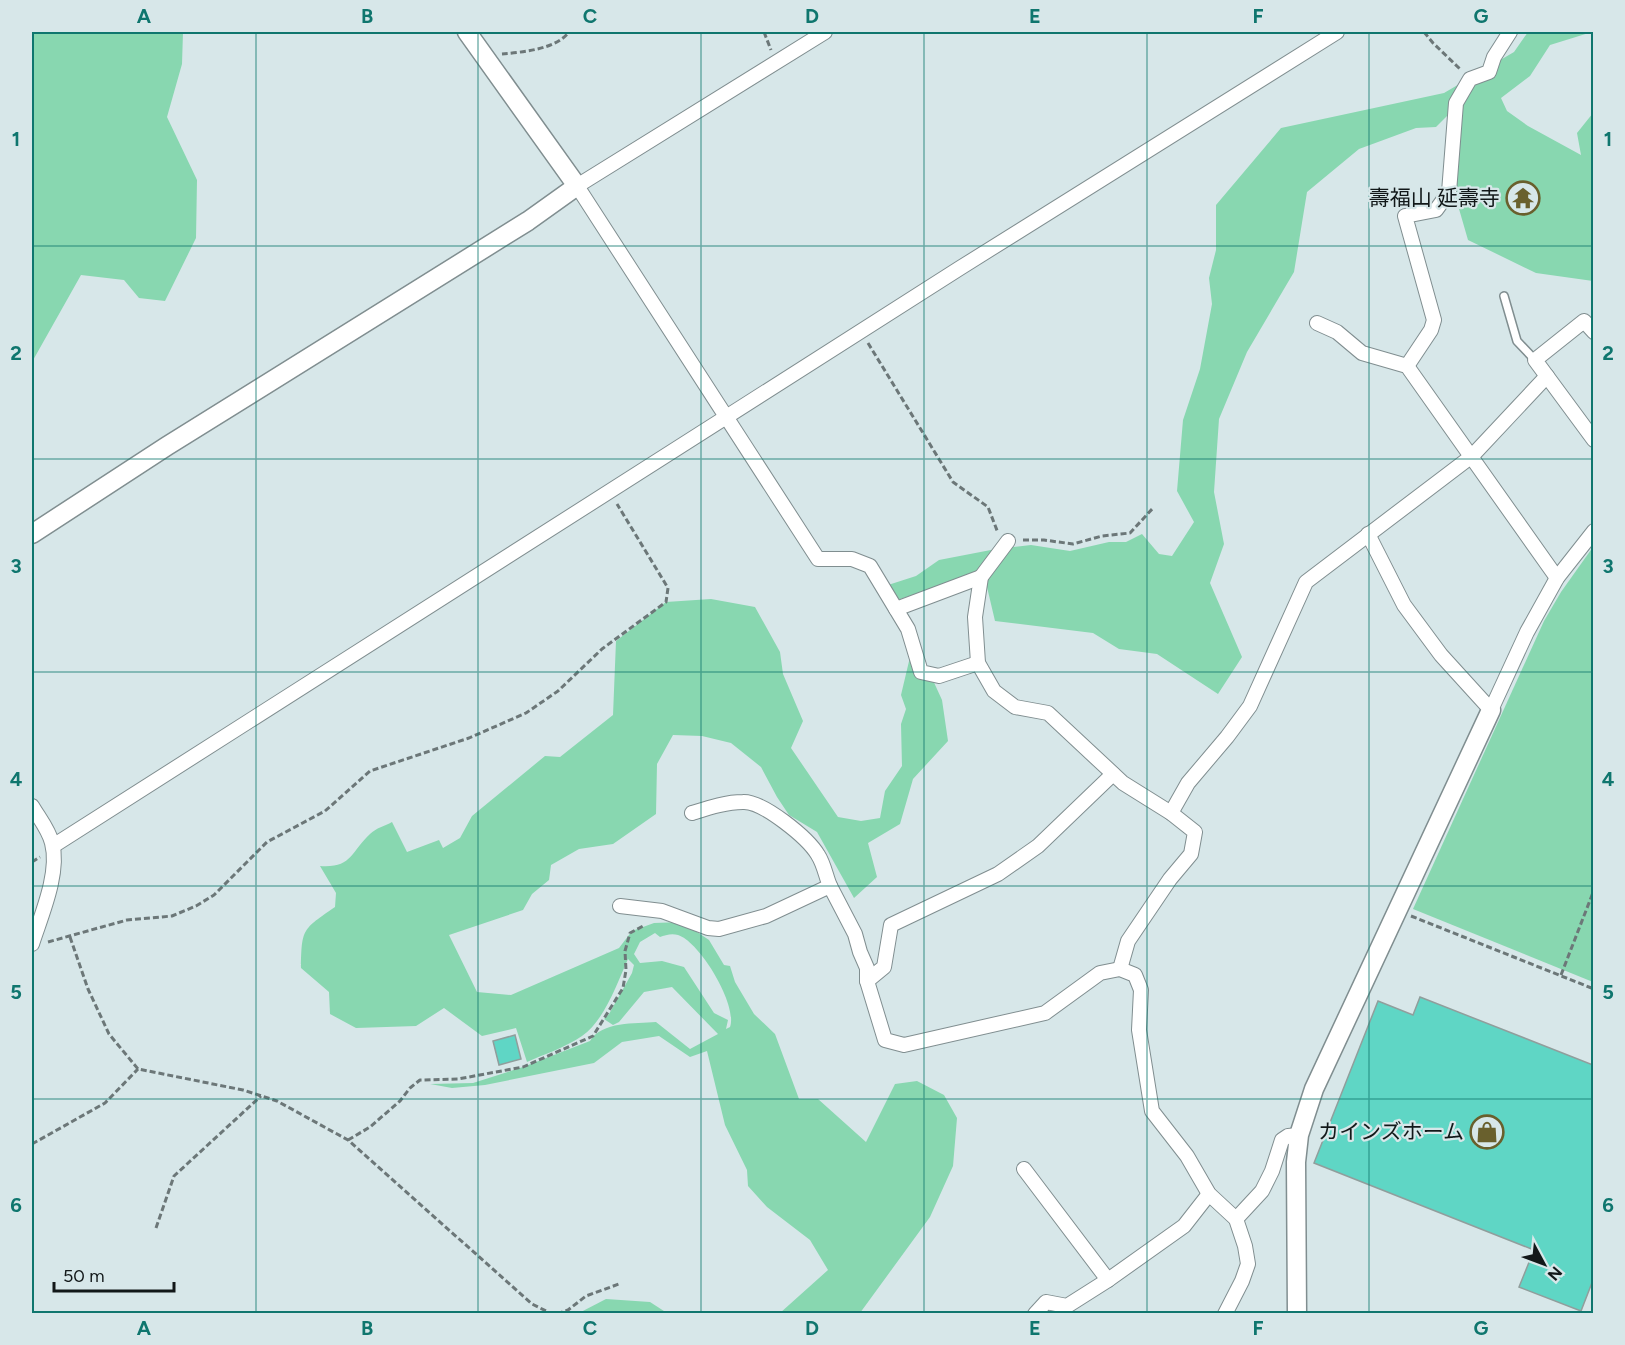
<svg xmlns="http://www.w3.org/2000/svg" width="1625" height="1345" font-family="Figtree,'Noto Sans JP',sans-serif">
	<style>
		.green { fill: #88d7b0; fill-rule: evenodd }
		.building { fill: #5fd6c5; stroke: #909e9c; stroke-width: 1.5 }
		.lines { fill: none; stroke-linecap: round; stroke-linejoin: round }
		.lane-casing { stroke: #808e90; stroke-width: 10 }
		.street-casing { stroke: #808e90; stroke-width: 16 }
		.secondary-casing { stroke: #808e90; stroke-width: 21 }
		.path { stroke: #6c7778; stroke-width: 3; stroke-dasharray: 6 3; stroke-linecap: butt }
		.lane { stroke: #fff; stroke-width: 7 }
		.street { stroke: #fff; stroke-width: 14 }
		.secondary { stroke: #fff; stroke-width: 18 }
		.grid { fill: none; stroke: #0f766e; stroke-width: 1.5; stroke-opacity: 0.55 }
		.labels { text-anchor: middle; stroke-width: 4.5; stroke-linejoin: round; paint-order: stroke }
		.poi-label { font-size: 21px; fill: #121819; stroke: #d7e7e9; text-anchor: end }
		.neatline { fill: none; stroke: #0f766e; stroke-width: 2 }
		.grid-label { font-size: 20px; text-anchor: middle; font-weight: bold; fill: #0f766e }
	</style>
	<rect width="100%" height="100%" fill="#d7e7e9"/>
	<g class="green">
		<polygon points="32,32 183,32 182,64 167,117 197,180 196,238 165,301 139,298 124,280 81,275 32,362"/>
		<polygon points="1528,32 1592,32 1550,45 1530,76 1501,98 1507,111 1528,126 1581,155 1577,133 1593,113 1593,281 1536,273 1468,240 1446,164 1452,111 1436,127 1416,128 1359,149 1307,192 1294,272 1247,352 1219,419 1214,492 1224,544 1210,583 1242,657 1218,694 1157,654 1119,649 1093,633 995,621 987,587 971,576 897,600 888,585 916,576 939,560 996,549 1031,545 1070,551 1109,542 1126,542 1142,534 1159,554 1172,556 1194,522 1177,491 1183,420 1200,369 1212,304 1209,278 1216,250 1216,205 1281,128 1444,93 1514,52"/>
		<polygon points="1593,547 1594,982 1593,982 1413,909 1544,621 1561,592"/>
		<path d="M711,599L755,607L780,652L783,674L803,721L791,748L838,817L861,821L880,818L885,791L902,766L901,724L906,709L901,695L910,657L921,654L942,700L948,741L913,779L900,824L868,843L877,877L854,898L817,832L789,815L777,797L761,767L731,743L702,736L673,735L657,764L656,814L613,844L579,849L551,865L549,880L532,894L523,910L449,935L477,992L511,995L619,948L632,931L654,923L682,922L709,940L724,965L730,966L735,982L754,1014L775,1034L799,1099H818L866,1142L895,1084L917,1081L944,1095L957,1118L953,1166L930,1217L860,1313H780L828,1270L810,1240L767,1207L748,1186L747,1170L725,1125L707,1051L690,1057L659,1036L622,1042L594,1063L485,1085L452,1088L430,1084L473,1083L523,1067L590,1041C602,1021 635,1024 656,1022L690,1049L718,1034L672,987L644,992L619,1022L613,1025L604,1019L609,1014L632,973L634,965L628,959C617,983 605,1020 582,1036C566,1047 545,1054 527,1062L516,1028L482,1036L444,1008L416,1026L356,1028L330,1014L329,992L301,968C302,928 302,930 335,907L336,893L320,866C352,868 350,853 370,834C376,828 385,826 392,822L407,852L439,840L443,848L460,838L472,816L545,756L560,757L613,715L616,641L666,602ZM655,933L660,937C665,935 672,933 678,935C700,942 738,1005 730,1027L726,1029L728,1020L714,1013L684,967L662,961L640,963L634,954L640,942Z"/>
		<polygon points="606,1299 650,1302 667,1313 579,1313"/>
	</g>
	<g class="building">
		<polygon points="1420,997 1593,1065 1593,1280 1581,1311 1519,1287 1534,1250 1314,1163 1378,1001 1413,1015"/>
		<polygon points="515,1035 521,1059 499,1065 493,1041"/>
	</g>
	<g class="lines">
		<g class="lane-casing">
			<polyline id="lane" points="1504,296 1517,341 1535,360"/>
		</g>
		<g class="street-casing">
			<g id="street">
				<polyline points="825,32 577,186 818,559 852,559 870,566 908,629 921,672 939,676 978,663"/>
				<polyline points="1317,323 1337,332 1362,353 1407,366 1557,578"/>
				<polyline points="1594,332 1584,321 1535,360 1594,440"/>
				<polyline points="1407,366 1431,330 1434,320 1405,216 1436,210 1449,192 1456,103 1470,79 1489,72 1494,57 1510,32"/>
				<polyline points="1368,534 1404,605 1441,655 1491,710 1527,632 1557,578 1594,531"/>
				<polyline points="1008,541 981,577 975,617 978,663 994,691 1015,707 1048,713 1123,783 1171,813 1195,832 1191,854 1170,879 1128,941 1120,969"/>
				<polyline points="896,609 981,577"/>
				<path d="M32,806C39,818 49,830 52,843C60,873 41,916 32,944"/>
				<path d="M692,813C708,808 726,802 743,802C763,801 808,838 818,855C824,864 826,877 830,886"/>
				<polyline points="1171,813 1188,783 1227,737 1250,706 1306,582 1472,456 1547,376"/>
				<polyline points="53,846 960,268 1337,32"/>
				<polyline points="620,906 662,911 708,928 719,929 766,916 830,886 855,934 860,952 867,968 867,981 885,1040 904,1045 1045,1013 1100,973 1120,969 1135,975 1141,990 1139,1030 1152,1111 1187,1156 1209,1194 1236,1219 1245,1246 1248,1264 1242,1281 1225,1314"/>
				<polyline points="867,981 884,967 891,925 998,874 1038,846 1113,774"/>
				<polyline points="1024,1169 1108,1280"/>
				<polyline points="1236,1219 1262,1191 1272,1171 1282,1140 1288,1136 1299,1135"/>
				<polyline points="1035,1314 1046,1302 1067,1306 1108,1280 1184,1226 1209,1194"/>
			</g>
		</g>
		<g class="secondary-casing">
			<g id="secondary">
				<polyline points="32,534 167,446 528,221 577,186 467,32"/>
				<polyline points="1297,1314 1296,1162 1299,1135 1314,1089 1491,710"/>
			</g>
		</g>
		<g class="path">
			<polyline points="764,32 771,50"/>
			<polyline points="1424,32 1433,43 1460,69"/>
			<path d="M502,54C524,52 556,49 569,32"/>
			<polyline points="868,343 953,482 988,507 998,533"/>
			<polyline points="1023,540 1044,540 1073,544 1102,536 1130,533 1154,507"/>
			<polyline points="32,862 40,857"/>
			<polyline points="1411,916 1594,989"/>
			<polyline points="70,937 88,989 109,1034 138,1069 243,1090 277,1101 348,1140 532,1304 552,1314"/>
			<polyline points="48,942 127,920 172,916 196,906 214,895 267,842 325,811 370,771 469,738 526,713 558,691 602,649 666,602 668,588 617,504"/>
			<polyline points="1561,975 1594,890"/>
			<polyline points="348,1140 370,1127 400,1101 410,1088 420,1080 458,1079 523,1067 593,1036 623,988 626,970 625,951 630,933 645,925"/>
			<polyline points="32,1144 105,1103 138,1069"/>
			<polyline points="156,1228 174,1176 261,1096"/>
			<polyline points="557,1314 568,1310 586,1296 619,1284"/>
		</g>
		<use href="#lane" class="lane"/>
		<use href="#street" class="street"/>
		<use href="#secondary" class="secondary"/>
	</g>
	<path class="grid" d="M256,32V1314M478,32V1314M701,32V1314M924,32V1314M1147,32V1314M1369,32V1314M32,246H1594M32,459H1594M32,672H1594M32,886H1594M32,1099H1594"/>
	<defs>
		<g id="temple-ring" transform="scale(1.725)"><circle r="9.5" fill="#d7e7e9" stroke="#69602d" stroke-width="1.5"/><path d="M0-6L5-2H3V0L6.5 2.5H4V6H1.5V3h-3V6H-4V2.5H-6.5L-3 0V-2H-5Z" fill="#69602d"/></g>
		<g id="shop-ring" transform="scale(1.725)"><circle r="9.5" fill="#d7e7e9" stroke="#69602d" stroke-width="1.5"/><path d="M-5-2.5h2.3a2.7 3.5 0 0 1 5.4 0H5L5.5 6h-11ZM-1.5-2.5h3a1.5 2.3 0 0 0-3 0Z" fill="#69602d"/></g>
	</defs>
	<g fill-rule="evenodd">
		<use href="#temple-ring" x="1523" y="198"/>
		<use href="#shop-ring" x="1487" y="1132"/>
	</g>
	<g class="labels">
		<g class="poi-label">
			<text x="1500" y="205">壽福山 延壽寺</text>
			<text x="1464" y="1139">カインズホーム</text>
		</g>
	</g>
	<rect width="1625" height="1345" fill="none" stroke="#d7e7e9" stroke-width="66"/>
	<g transform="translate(1544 1264) rotate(131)" stroke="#d7e7e9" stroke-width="4.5" paint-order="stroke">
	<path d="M0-4.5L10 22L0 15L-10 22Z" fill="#121819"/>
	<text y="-9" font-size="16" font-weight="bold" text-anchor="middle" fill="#121819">N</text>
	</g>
	<path d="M54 1282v9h120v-9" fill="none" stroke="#121819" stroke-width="3"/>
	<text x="63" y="1282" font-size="18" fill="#121819" stroke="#d7e7e9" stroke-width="4.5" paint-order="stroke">50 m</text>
	<rect x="33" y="33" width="1559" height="1279" class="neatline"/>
	<g class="grid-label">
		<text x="144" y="23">A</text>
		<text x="367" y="23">B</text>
		<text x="590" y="23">C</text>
		<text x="812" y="23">D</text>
		<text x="1035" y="23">E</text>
		<text x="1258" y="23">F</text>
		<text x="1481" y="23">G</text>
		<text x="16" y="146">1</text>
		<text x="1608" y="146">1</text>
		<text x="16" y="360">2</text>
		<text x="1608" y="360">2</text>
		<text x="16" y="573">3</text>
		<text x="1608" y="573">3</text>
		<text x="16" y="786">4</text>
		<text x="1608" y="786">4</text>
		<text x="16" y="999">5</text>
		<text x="1608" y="999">5</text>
		<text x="16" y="1212">6</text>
		<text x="1608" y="1212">6</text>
		<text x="144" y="1335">A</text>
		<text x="367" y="1335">B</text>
		<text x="590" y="1335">C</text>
		<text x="812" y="1335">D</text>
		<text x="1035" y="1335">E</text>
		<text x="1258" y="1335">F</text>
		<text x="1481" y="1335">G</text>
	</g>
</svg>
